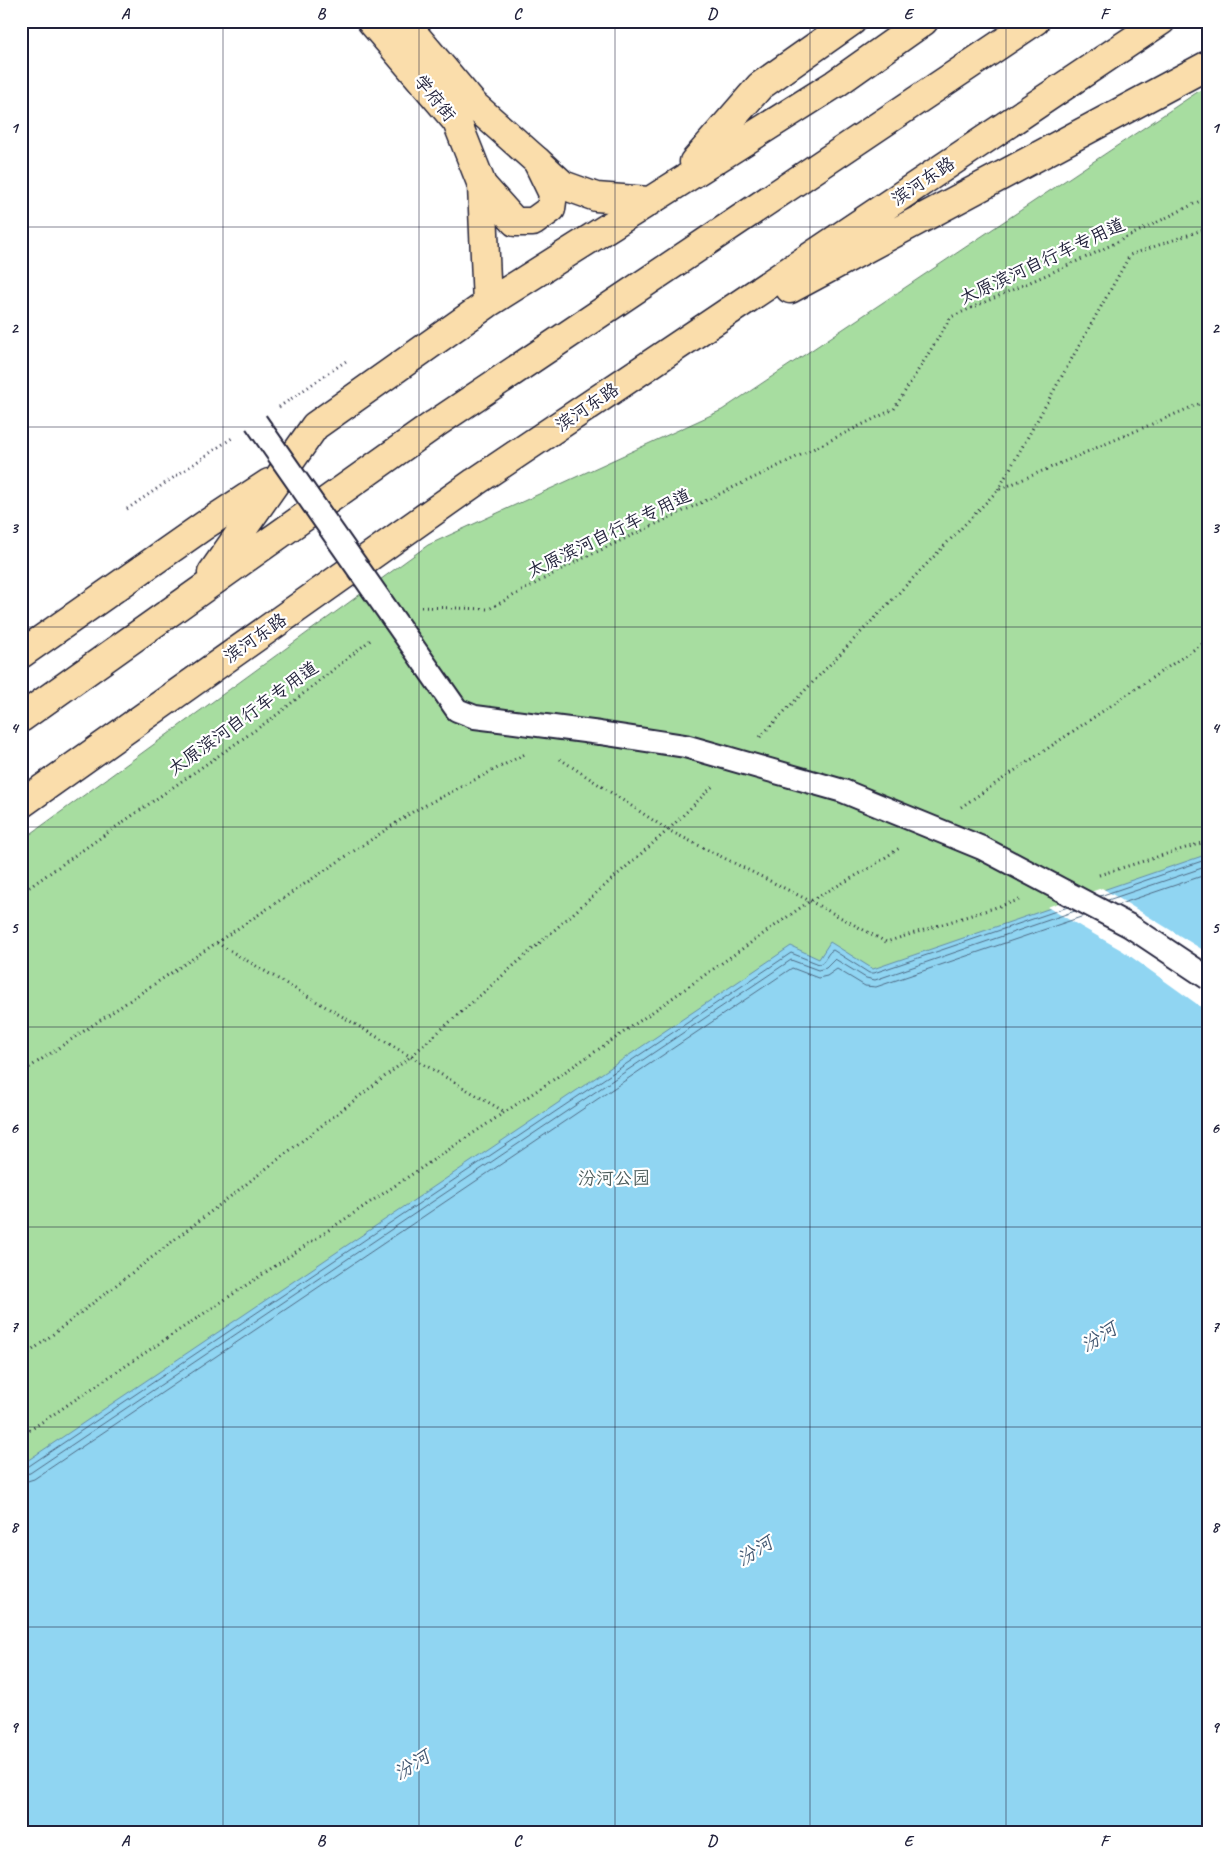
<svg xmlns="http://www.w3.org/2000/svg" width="1229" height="1854" font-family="Caveat,'LXGW WenKai TC',sans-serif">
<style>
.green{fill:#a7dda0;stroke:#64806e}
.water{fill:#90d5f2;stroke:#648da9}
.pier{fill:#fff}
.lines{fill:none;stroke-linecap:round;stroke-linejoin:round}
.shore{stroke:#4e6a84;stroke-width:1}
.primary-casing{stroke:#22223b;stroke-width:31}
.trunk-casing{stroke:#22223b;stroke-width:31}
.path{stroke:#22223b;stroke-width:3;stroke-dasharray:1 4;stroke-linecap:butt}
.primary{stroke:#faddab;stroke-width:28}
.trunk{stroke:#faddab;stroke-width:28}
.pedestrian-bridge-casing{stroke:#22223b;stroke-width:26;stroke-linecap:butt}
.pedestrian-bridge{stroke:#fff;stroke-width:22}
.grid{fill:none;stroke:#22223b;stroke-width:1;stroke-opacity:0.55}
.labels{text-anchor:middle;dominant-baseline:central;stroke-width:4.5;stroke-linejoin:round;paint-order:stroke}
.street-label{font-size:18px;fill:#22223b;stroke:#fff}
.park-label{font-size:18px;fill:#4a5a59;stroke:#fff}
.water-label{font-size:19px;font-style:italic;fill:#435872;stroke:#fff}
.neatline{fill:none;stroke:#22223b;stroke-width:2}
.grid-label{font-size:16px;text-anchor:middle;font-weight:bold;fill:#22223b}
</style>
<rect width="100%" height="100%" fill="#fff"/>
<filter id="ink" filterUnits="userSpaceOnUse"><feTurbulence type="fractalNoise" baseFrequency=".02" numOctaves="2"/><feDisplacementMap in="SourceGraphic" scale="10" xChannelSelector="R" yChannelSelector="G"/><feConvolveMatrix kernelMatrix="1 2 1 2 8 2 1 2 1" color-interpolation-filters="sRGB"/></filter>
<g filter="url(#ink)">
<path class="green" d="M 1208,85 L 1208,1833 L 21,1833 L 21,841 L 428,545 L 722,410 Z"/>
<path class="water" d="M 1208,854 L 1208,1833 L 21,1833 L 21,1465 L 791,946 L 819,959 L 830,942 L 873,969 Z"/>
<path class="pier" d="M 1102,888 L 1208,953 L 1208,1012 L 1123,951 L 1047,907 Z"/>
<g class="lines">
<path class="shore" d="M 1100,896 L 1208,859
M 1108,900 L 1208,866
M 1117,905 L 1208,874
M 21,1469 L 26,1468 L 791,953 L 819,964 C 826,962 827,952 833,950 L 869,973 L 874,973 L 1068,907
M 21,1475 L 30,1473 L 791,960 L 818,970 L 826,968 L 835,959 L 866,978 L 875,980 L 1075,911
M 21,1483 L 34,1479 L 792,968 L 818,978 L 827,976 L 837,969 L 865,986 L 876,987 L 1084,916"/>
<defs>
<path id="primary" d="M 371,21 L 457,122 L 482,185 L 515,222 L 533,222 L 551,209 L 553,194 L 537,161 L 474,105 L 403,21"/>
<path id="trunk" d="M 537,161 L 563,185 L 596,197 L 649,201
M 694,162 L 760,86 L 852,21
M 790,289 L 1208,65
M 487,304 L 835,84 L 924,21
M 212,573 L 315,426 L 487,304 L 482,185
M 21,654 L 205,525 L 269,483
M 21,718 L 435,424 L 1035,21
M 21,804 L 475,482 L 1161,21"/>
</defs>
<use href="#primary" class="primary-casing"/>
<use href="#trunk" class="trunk-casing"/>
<path class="path" d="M 279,407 L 349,359
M 998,490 L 1130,255 L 1208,228
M 127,509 L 232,438
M 421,607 L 489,609 L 569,565 L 766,472 L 894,409 L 951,317 L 1089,256 L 1208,197
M 760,737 L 998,490 L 1208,400
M 560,759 L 668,830 L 714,785
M 961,807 L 1208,640
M 1099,875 L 1208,841
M 21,893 L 274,717 L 373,638
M 217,943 L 505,1112
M 21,1073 L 414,811 L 525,754
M 21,1328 L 27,1355
M 21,1359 L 410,1057 L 668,830 L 810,901 L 886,942 L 1019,900
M 21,1436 L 614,1039 L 810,901 L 868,869 L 901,847"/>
<use href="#primary" class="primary"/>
<use href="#trunk" class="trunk"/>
<defs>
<path id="pedestrian-bridge" d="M 256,422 L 457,710 L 475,717 L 600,733 L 685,746 L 843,791 L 982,848 L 1130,926 L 1208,978"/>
</defs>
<use href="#pedestrian-bridge" class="pedestrian-bridge-casing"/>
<use href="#pedestrian-bridge" class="pedestrian-bridge"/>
</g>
</g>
<path class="grid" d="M 223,21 L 223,1833M 419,21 L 419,1833M 615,21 L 615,1833M 810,21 L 810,1833M 1006,21 L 1006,1833M 21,227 L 1208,227M 21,427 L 1208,427M 21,627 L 1208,627M 21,827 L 1208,827M 21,1027 L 1208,1027M 21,1227 L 1208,1227M 21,1427 L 1208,1427M 21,1627 L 1208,1627"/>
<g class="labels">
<g class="street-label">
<text transform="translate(435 98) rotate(51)">学府街</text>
<text transform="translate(923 181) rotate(-34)">滨河东路</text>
<text transform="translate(1042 261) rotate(-25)">太原滨河自行车专用道</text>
<text transform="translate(587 407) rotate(-34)">滨河东路</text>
<text transform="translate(609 533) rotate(-26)">太原滨河自行车专用道</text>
<text transform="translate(255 638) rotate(-35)">滨河东路</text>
<text transform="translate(243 718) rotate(-36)">太原滨河自行车专用道</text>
</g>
<g class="park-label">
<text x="614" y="1178">汾河公园</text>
</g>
<g class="water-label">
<text transform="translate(1099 1337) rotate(-32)">汾河</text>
<text transform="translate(755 1551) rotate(-32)">汾河</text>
<text transform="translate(412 1765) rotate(-32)">汾河</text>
</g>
</g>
<rect width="1229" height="1854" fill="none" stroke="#fff" stroke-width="55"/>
<rect x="28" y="28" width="1174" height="1798" class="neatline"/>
<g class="grid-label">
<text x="125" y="19">A</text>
<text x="321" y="19">B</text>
<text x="517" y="19">C</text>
<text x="712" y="19">D</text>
<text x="908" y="19">E</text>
<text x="1104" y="19">F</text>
<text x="14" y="133">1</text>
<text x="1215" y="133">1</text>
<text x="14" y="333">2</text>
<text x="1215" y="333">2</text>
<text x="14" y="533">3</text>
<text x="1215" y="533">3</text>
<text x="14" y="733">4</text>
<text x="1215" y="733">4</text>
<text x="14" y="933">5</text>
<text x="1215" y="933">5</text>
<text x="14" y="1133">6</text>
<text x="1215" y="1133">6</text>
<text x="14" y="1332">7</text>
<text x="1215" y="1332">7</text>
<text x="14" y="1532">8</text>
<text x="1215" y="1532">8</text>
<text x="14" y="1732">9</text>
<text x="1215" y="1732">9</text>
<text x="125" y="1846">A</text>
<text x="321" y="1846">B</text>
<text x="517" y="1846">C</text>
<text x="712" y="1846">D</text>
<text x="908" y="1846">E</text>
<text x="1104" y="1846">F</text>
</g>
</svg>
